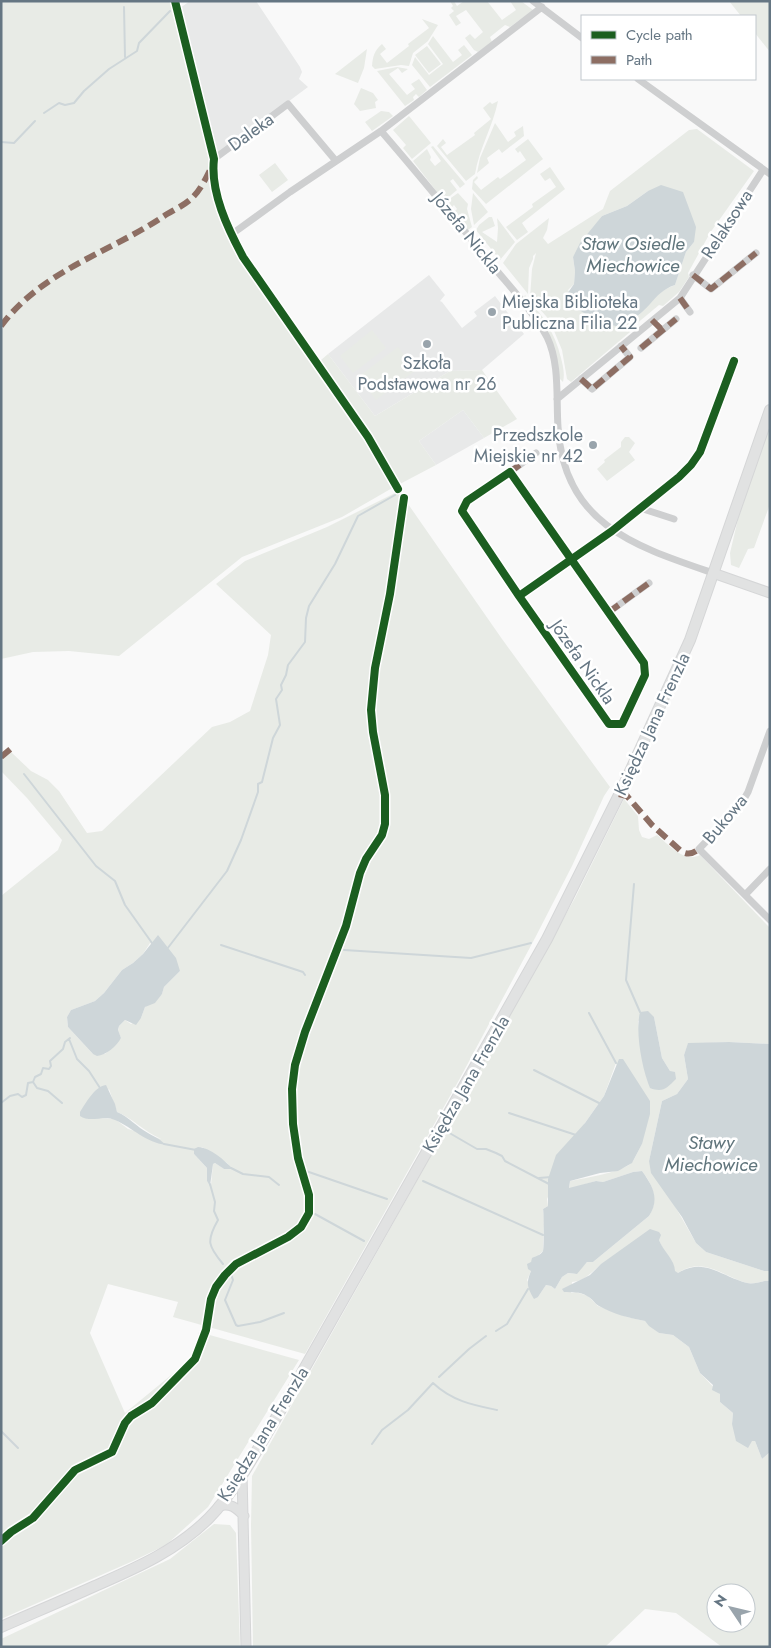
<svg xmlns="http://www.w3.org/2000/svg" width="771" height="1648" font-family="Jost,sans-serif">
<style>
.built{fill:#e8e9e9}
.green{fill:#e8ebe6;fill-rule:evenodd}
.water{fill:#ced6d9}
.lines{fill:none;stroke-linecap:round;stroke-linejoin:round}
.stream{stroke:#ced6d9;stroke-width:2}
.secondary-casing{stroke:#d5d6d7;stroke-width:11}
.primary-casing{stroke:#d5d6d7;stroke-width:12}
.street{stroke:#cecfd0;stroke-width:7}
.secondary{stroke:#e1e2e2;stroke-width:9}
.primary{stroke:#e1e2e2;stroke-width:10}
.quiet{stroke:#8d6e63;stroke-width:6;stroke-dasharray:12 6;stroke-linecap:butt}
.cycleway-casing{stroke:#fff;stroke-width:11}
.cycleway{stroke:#1b5e20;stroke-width:8}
.poi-dot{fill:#99a4ac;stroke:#fff;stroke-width:2}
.labels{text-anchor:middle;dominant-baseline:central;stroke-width:5;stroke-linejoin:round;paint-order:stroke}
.street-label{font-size:18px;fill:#657683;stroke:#fff}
.poi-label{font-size:18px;fill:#657683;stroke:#fff;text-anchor:start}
.water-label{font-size:19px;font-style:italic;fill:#60757c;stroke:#fff}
</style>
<rect width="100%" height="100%" fill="#f9f9f9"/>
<path class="built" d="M 190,1 L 256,1 L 300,67 L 302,72 L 299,79 L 308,87 L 218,154 L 213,152 L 180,8 Z
M 429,275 L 445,295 L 440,301 L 442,302 L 462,328 L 477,316 L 474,312 L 495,296 L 524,334 L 482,370 L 450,371 L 375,416 L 328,354 Z
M 463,410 L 484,438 L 436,465 L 419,441 Z"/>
<path class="green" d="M 1,1 L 174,1 L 221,212 C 239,256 269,293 296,331 C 309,349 319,368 331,386 C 353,419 376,452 394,487 L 342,517 L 242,557 L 119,656 L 69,651 L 33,652 L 1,659 Z
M 450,1 L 454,1 L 457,6 L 464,1 L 487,1 L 502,20 L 516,10 L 510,1 L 521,1 L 533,10 L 510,27 L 505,25 L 490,37 L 492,42 L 478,52 L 474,50 L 465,38 L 470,34 L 475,39 L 483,32 L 466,10 L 456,16 L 461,23 L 456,26 L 449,15 L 454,11 L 451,8 L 453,6 Z
M 729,1 L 770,1 L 770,52 L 755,33 L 755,16 L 741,16 Z
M 422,19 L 438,25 L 428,41 L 413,53 L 409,66 L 401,65 L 375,69 L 372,66 C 373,56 374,51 382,44 L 386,49 L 380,54 L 387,63 L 409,46 L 408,44 L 429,28 Z
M 433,36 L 453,62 L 462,55 L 458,50 L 464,45 L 472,55 L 430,87 L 412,65 L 415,57 L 429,75 L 443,64 L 428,44 Z
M 427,46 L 441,64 L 429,73 L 415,55 Z
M 367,49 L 364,68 L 358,83 L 335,74 Z
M 397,67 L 408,69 L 402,73 L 398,68 L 389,74 L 407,95 L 415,89 L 411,84 L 419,79 L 427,90 L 419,97 L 416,94 L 413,97 L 414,100 L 405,106 L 377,71 Z
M 361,88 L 373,93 L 378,100 L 375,102 L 376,108 L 360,111 L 354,104 Z
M 498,101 C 493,126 479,149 475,174 L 466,181 L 437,146 L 443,139 L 446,143 L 441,147 L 447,155 L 475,135 L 474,133 L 491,119 L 483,108 L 490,102 L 492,104 Z
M 381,111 L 389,112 L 393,116 L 372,131 L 365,122 Z
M 409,116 L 431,143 L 412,159 L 403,148 L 406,145 L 393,130 Z
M 495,123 L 508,142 L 516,136 L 514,132 L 523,126 L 524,136 L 502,153 L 499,149 L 487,158 L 489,163 L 477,173 L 480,158 Z
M 697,129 L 754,171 L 710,233 L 688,273 L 689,277 L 679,292 L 663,306 L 659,305 L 629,330 L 630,332 L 571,382 L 567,379 L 562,350 L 552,326 L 575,328 L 569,325 L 553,324 L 530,298 L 532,269 L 536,253 L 533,256 L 533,259 L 529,268 L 528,294 L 503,263 L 516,244 L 549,218 L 547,230 L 543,238 L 548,244 L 603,209 L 610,191 L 689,130 ZM 648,191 L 694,242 L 686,252 L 675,285 C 671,287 667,288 664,290 C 648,300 638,324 618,327 L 579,310 L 568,290 L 574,284 L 575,271 L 573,257 L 602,216 L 627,206 Z
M 528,139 L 543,159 L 486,204 L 472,189 L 473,180 L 477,176 L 478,178 L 474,182 L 481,190 L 498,177 L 500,179 L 526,160 L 520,151 L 518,153 L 515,149 Z
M 433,146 L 465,184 L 460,188 L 453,179 L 450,181 L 457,190 L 444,201 L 413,161 L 427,149 L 431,157 L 430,160 L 435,166 L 441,161 L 431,147 Z
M 275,163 L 288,180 L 272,192 L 259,175 Z
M 550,167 L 565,189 L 522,223 L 528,232 L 517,240 L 506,227 L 533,207 L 532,204 L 556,187 L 550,178 L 545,181 L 540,174 Z
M 458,193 L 468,204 L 467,209 L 472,227 L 468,230 L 454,212 L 457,209 L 454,205 L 451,208 L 445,202 Z
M 473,193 L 488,212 L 474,225 L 471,209 Z
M 489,217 L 492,217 L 495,226 L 482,232 L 497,242 L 498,228 L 497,218 L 515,242 L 500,260 L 476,230 L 479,225 Z
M 525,295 C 542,315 555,332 561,358 C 563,366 565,374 563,382 L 559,378 L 556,359 L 523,299 Z
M 372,330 L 386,348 L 353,373 L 340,356 Z
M 398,347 L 416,370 L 376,400 L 358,377 Z
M 328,354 L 375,416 L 450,371 L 482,370 L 517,419 L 484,438 L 463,410 L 419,441 L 436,465 L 398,485 L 363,424 L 321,360 Z
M 770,424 L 770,504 L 754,548 L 748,549 L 739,568 L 731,565 L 730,553 L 738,519 Z
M 625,437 L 629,437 L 635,443 L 629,452 L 635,460 L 607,481 L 597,469 L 605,462 L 604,460 L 621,447 L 621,442 Z
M 399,491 L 502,639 L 610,787 L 604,796 L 572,866 L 535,938 L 459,1080 L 305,1354 L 173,1317 L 178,1302 L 108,1284 L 90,1333 L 125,1413 L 192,1358 L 199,1332 L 299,1360 L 208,1507 L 166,1545 L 133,1561 L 1,1619 L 1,896 L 58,850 L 62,840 L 27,798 L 1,771 L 1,759 L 11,752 L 31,771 L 48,780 L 59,791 L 87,833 L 102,831 L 212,727 L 230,722 L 250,711 L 268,655 L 271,635 L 216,584 L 245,561 L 327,527 ZM 150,943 L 180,971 L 164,987 L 162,994 L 145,1007 L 141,1018 L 131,1024 L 125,1020 L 119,1026 L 118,1031 L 121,1038 L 105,1054 L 93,1054 L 68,1027 L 67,1017 L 71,1010 L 95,1001 L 104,993 L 122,970 L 133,963 L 143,954 ZM 109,1089 L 117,1112 C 132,1118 145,1132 161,1139 L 128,1129 L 115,1119 L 99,1118 L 87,1119 ZM 202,1147 L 227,1163 L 232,1169 L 224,1169 L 215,1163 L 213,1164 L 211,1185 L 207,1181 L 207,1168 L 194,1154 Z
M 624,799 L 638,816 L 639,830 L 642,837 L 649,839 L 657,835 C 669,845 684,863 700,855 L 770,928 L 770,1044 L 729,1042 L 688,1044 L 684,1055 L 688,1079 L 677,1094 L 662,1101 L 649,1161 L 696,1243 L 706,1252 L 764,1271 L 770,1271 L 770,1281 C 762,1280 754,1285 747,1283 C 722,1276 704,1256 678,1273 L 675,1272 C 671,1260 663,1251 659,1240 C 642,1246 624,1252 608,1260 C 595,1267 587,1281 572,1282 L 571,1293 L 576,1292 L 588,1296 L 598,1306 L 627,1317 L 645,1321 L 659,1333 L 673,1335 L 689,1347 L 700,1373 L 720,1394 L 720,1402 L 733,1413 L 732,1424 L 755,1441 L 762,1459 L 770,1452 L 770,1647 L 722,1647 L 676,1613 L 645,1609 L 605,1647 L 253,1647 L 251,1525 L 252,1476 L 575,898 ZM 654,1017 L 662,1058 L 670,1071 L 648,1082 L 643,1062 L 638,1021 ZM 616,1063 L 642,1144 C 639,1149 636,1156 633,1161 C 626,1172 584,1178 570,1181 L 569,1189 L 596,1181 L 603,1182 L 633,1172 L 642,1171 C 653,1185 659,1200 649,1216 L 593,1262 L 587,1262 L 575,1274 L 568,1273 L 562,1277 L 555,1289 L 551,1286 L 546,1285 L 538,1297 L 527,1280 L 531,1271 L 531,1262 L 543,1251 C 543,1237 545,1223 543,1209 L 548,1206 L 547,1199 L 585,1123 L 604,1096 ZM 716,1593 L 746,1593 L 746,1623 L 716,1623 Z
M 214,1524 L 230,1525 L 236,1533 L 240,1647 L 1,1647 L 1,1639 L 170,1559 Z"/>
<path class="water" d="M 661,185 L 683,192 L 696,227 L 694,242 L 686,252 L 675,285 C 663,289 658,295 650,304 C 646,309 629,324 623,326 C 612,329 582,312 572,306 L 567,294 L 574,284 L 575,271 L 573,257 L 580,243 L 602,216 L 627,206 L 648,191 Z
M 158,935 L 176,958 L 180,971 L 164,987 L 162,994 L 155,1003 L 145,1007 L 141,1018 L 136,1025 L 125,1020 L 119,1026 L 118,1030 L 121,1038 C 117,1046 106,1055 97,1056 L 93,1054 L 68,1027 L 67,1017 L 71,1010 L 95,1001 L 104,993 L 122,970 L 133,963 L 143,954 Z
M 648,1011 L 654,1017 L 662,1058 L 670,1071 L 675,1072 L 676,1079 C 667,1088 663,1093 650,1088 C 642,1069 635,1032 640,1012 Z
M 729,1042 L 770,1044 L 770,1271 L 764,1271 L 706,1252 L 696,1243 L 682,1217 L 651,1173 L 649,1161 L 662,1101 L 677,1094 L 688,1079 L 684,1055 L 688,1043 Z
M 619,1059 L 623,1059 L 650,1101 L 650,1114 L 642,1144 L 632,1163 L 618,1171 L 600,1173 L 570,1181 L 569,1188 L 596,1181 L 603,1182 L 633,1172 L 642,1171 C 653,1186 660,1199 649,1216 L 593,1262 L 587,1262 L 577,1274 L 568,1273 L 562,1277 L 555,1289 L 551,1286 L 546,1285 L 538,1297 L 534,1299 C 527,1287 526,1283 531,1271 L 528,1269 L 527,1264 L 531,1262 L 532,1258 C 536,1256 541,1255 543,1251 C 544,1248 544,1213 543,1209 L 548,1206 L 548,1179 L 556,1155 L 585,1123 L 604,1096 Z
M 106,1085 L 115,1104 L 117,1112 C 129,1117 137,1127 148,1133 C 155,1137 160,1139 166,1145 C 145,1142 133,1128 115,1120 C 104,1115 90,1123 80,1116 L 80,1112 C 86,1103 94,1087 106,1085 Z
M 198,1147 C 211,1148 224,1160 233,1169 L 224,1169 L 215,1163 L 213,1164 L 210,1186 L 207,1181 L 207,1168 L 194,1154 L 194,1149 Z
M 650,1229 L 659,1232 L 661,1235 L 659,1240 C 663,1251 675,1260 675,1271 L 678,1273 C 705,1257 720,1276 747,1283 C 754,1285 762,1280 770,1281 L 770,1452 L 762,1459 L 755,1441 L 752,1441 L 748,1448 L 736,1441 L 732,1424 L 733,1413 L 720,1402 L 720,1394 L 712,1390 L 713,1385 L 700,1373 L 689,1347 L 673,1335 L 659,1333 L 649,1326 L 645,1321 C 629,1318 613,1314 599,1306 C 595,1304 592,1298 587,1296 C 580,1291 572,1293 564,1292 L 562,1289 L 590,1275 L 601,1264 Z"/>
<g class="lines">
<path class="stream" d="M 124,7 L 125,57
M 44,113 L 59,103 L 65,105 L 74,103 L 84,91 L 109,69 L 137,51 L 139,43 L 170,11
M 1,142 L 14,143 L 35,121
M 24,774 L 96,866 L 115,881 L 125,905 L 152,943
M 634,884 L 626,980 L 640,1012
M 221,945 L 303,972 L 305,975
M 167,949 L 227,871 L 241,840 L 258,792 L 258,784 L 262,782 L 273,738 L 280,725 L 276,699 L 282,690 L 281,685 L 286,675 L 288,665 L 305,642 L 306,618 L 309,606 L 335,564 L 358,516 L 395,495
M 344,950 L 471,958 L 531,943
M 589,1013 L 616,1063
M 69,1039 L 77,1059 L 89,1071 L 100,1088
M 534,1070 L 599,1103
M 33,1082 L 37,1088 L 48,1091 L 62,1103
M 1,1103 L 10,1096 L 18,1094 L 22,1097 L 26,1095 L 28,1083 L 33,1082 L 35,1077 L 41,1074 L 43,1068 L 49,1069 L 51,1066 L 50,1061 L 63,1049 L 65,1042 L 70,1038
M 509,1113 L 576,1135
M 446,1131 L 477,1149 L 486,1149 L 496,1153 L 502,1156 L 505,1161 L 549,1184
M 164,1144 L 196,1150
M 231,1168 L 243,1174 L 269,1177 L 279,1185
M 306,1171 L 387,1199
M 539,1178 L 551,1177
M 423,1181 L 543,1235
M 210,1184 L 215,1202 L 214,1211 L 218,1220 C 206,1241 208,1246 223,1264
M 315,1214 L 364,1241
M 231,1274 L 233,1280 L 225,1300 L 236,1325 L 238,1326 L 260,1322 L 284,1313
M 496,1331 L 507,1324 L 528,1289
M 439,1377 L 469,1349 L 486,1336
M 1,1431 L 18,1448
M 372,1444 L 382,1430 L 408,1410 L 433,1383 C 452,1401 473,1405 497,1410"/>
<defs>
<path id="secondary" d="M 713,573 L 770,593
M 242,1473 L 246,1647
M 219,1506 C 230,1503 236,1507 244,1516"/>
<path id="primary" d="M 1,1627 C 33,1613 64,1600 95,1586 C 136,1568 176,1551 209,1518 C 238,1489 264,1437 286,1401 L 547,939 L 622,789 L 690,640 L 770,410"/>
</defs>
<use href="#secondary" class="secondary-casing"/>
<use href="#primary" class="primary-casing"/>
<path class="street" d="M 533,1 L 582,38
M 638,79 L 770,174
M 381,131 C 419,175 456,220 492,265 C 511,288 533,311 547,337 C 560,364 556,398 558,427 C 564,524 634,546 713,573
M 214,159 L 288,104 L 336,161
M 232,234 L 290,192 L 381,131 L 542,7
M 693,275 L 711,289 L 756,253
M 680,298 L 690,312
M 641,348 L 676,319
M 581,379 L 592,389 L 630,357 L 621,346
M 557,399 L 680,298 L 763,170
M 510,472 L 536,453
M 640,508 L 674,519
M 519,596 L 462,511 L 467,501 L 510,472 L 644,663 L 645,675 L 622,724 L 609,724 L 519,596 L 612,531 L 679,477 L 691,465 L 700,452 L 734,361
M 609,612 L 649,583
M 770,731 L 748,792 L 740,806 L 699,849 L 770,920
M 745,895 L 770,869"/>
<use href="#secondary" class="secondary"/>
<use href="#primary" class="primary"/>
<path class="quiet" d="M 693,275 L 711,289 L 756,253
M 680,298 L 690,312
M 652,320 L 662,330
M 1,326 C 42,271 106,254 161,218 C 171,211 184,206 193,197 C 201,189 206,178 211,168
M 641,348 L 676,319
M 581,379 L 592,389 L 630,357 L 621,346
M 510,472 L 536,453
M 609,612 L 649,583
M 1,757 L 13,747
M 619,794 L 627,796 L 652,825 L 682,852 C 690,855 692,854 699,849"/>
<defs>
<path id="cycleway" d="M 175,1 L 214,159 C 210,192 228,229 243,257 L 368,437 L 398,489
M 519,596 L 462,511 L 467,501 L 510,472 L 644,663 L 645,675 L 622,724 L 609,724 L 519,596 L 612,531 L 679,477 L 691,465 L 700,452 L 734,361
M 1,1541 L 11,1532 L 33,1518 L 75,1470 L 112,1452 L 125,1423 L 131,1416 L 152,1403 L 195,1359 L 206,1330 L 211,1299 L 216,1287 L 225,1275 L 236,1264 L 288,1237 L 301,1227 L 309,1213 L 309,1195 L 298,1158 L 293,1124 L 292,1089 L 295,1065 L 305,1032 L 346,926 L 360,873 L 366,859 L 382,835 L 385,824 L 385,795 L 373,732 L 371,710 L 375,668 L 390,594 L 404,498"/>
</defs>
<use href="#cycleway" class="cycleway-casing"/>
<use href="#cycleway" class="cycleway"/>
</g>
<g class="poi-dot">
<circle cx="492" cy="312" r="5"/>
<circle cx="427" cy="344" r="5"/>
<circle cx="593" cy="445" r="5"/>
</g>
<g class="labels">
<g class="street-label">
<text transform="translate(251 132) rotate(-36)">Daleka</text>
<text transform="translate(727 224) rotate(-57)">Relaksowa</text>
<text transform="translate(467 233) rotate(51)">Józefa Nickla</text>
<text transform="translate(583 662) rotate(55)">Józefa Nickla</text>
<text transform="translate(652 724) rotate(-65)">Księdza Jana Frenzla</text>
<text transform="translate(725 819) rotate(-50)">Bukowa</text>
<text transform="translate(466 1084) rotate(-60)">Księdza Jana Frenzla</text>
<text transform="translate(263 1434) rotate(-58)">Księdza Jana Frenzla</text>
</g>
<g class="poi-label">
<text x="502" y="302">Miejska Biblioteka<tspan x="502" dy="21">Publiczna Filia 22</tspan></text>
<text x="427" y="363" text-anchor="middle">Szkoła<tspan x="427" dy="21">Podstawowa nr 26</tspan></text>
<text x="583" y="435" text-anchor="end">Przedszkole<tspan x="583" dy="21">Miejskie nr 42</tspan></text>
</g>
<g class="water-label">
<text x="633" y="243">Staw Osiedle<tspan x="633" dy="22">Miechowice</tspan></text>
<text x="711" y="1142">Stawy<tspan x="711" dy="22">Miechowice</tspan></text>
</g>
</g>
<rect width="771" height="1648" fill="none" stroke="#657683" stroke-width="5"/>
<rect x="581" y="15" width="175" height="65" fill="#ffffff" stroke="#c1c8cd"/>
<rect x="591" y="31" width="25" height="8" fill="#1b5e20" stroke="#c1c8cd"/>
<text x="626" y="40" font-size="15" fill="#657683">Cycle path</text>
<rect x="591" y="56" width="25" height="8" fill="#8d6e63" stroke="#c1c8cd"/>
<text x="626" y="65" font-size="15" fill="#657683">Path</text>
<g transform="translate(731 1608) rotate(305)"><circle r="24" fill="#ffffff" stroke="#c1c8cd"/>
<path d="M0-4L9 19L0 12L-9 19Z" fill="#99a4ac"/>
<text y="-8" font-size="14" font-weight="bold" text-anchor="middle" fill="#657683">N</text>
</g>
</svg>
